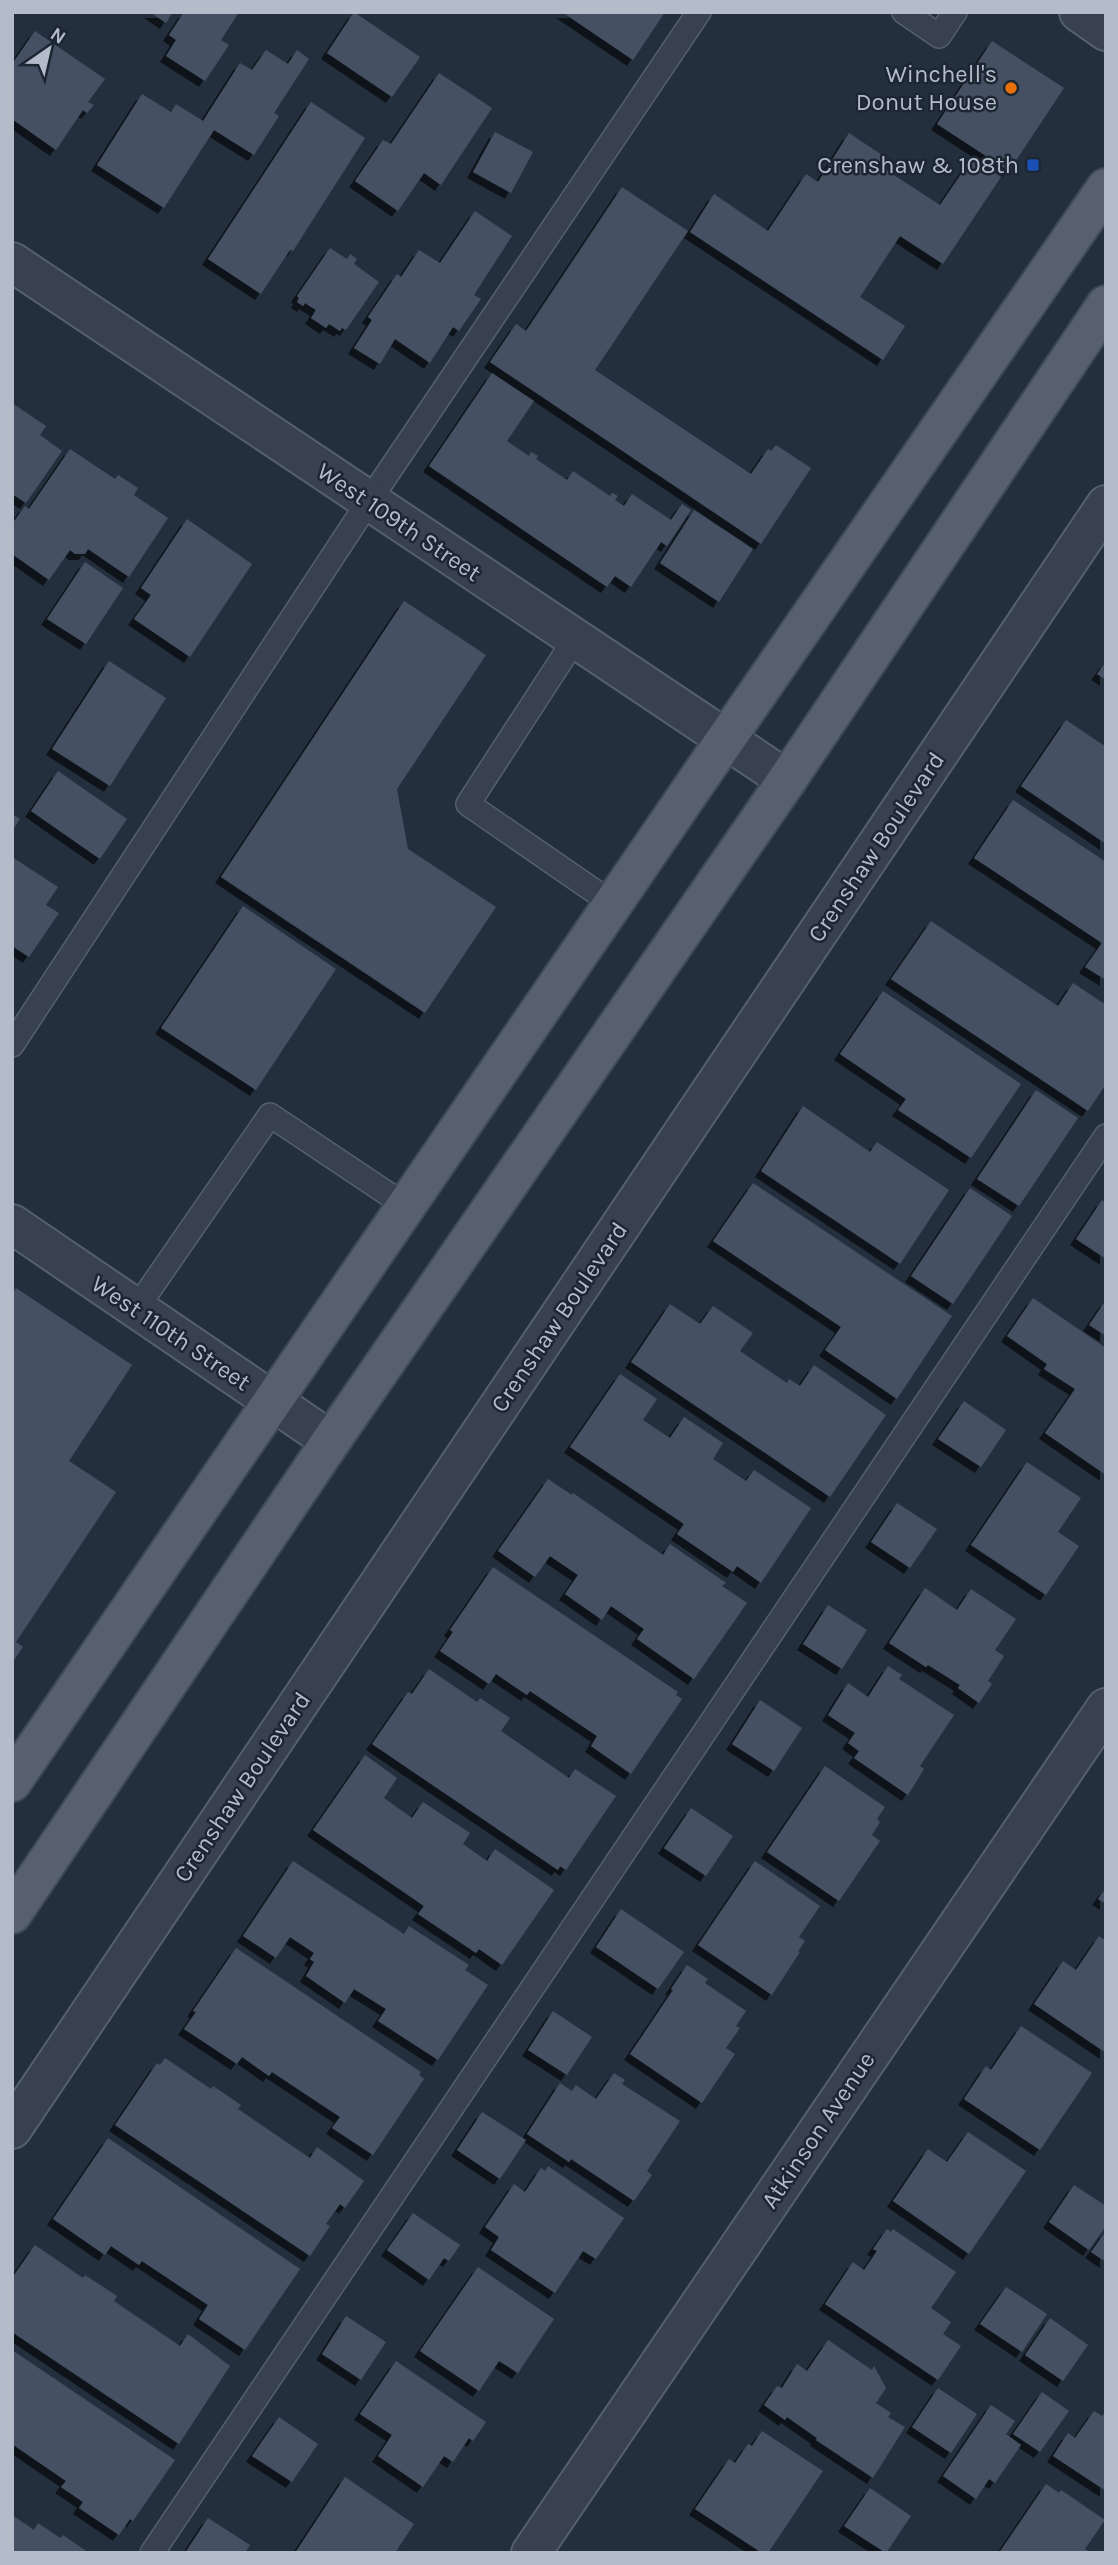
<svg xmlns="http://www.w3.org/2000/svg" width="1118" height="2565" font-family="Karla,sans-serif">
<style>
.building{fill:#455162;filter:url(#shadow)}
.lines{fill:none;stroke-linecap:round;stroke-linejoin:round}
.lane-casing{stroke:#565f6c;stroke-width:26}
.street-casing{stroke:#565f6c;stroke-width:42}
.primary-casing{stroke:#414a57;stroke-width:42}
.lane{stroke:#38414e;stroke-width:23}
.street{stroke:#38414e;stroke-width:38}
.primary{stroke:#56606e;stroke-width:38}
.food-dot{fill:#e8710a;stroke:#1d2633;stroke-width:2.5}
.transit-dot{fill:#1a4fb4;stroke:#1d2633;stroke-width:2.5}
.labels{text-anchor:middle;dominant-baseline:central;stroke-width:5;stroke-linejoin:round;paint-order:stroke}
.poi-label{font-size:24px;fill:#b4bcc9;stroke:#1d2633;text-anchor:end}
.street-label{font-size:24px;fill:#b4bcc9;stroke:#1d2633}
</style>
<defs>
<filter id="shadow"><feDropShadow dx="-6" dy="6" stdDeviation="0" flood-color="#0009"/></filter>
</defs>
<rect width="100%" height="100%" fill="#242f3e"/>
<path class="building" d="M 150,12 L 173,12 L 166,23 Z
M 184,12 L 239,12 L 221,40 L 229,45 L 205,81 L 166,56 L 176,40 L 169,35 Z
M 354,12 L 420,57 L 392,97 L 327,53 Z
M 562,12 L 665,12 L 633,60 Z
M 35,31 L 105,79 L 88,102 L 94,105 L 87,113 L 83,110 L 56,150 L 12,119 L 12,64 Z
M 992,41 L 1064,88 L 1009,171 L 937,124 Z
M 266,50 L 288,64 L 297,50 L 309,59 L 274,113 L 279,116 L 254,155 L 214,130 L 164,208 L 97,165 L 142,94 L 171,112 L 176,104 L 203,121 L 240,63 L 252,70 Z
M 439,73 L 492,108 L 441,185 L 424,173 L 398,211 L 355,181 L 383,140 L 391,144 Z
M 311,102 L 365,138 L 293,251 L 290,250 L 261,294 L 208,259 Z
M 495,132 L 533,152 L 511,193 L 473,172 Z
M 849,133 L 888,159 L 883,168 L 940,205 L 972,158 L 1001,177 L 943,264 L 900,236 L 860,297 L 905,326 L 883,360 L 690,232 L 714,194 L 768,231 L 806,174 L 818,182 Z
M 622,187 L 688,231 L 595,370 L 751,474 L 768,449 L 771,451 L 776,445 L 811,468 L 761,544 L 490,362 L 516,324 L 526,331 Z
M 475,211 L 512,236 L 474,295 L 481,299 L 459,331 L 453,327 L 430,363 L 395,339 L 380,364 L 354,348 L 372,320 L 368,317 L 397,274 L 401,277 L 419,250 L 440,263 Z
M 330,248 L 347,259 L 350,254 L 357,259 L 354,264 L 379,282 L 346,330 L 342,328 L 340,331 L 329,324 L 326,328 L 311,318 L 316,310 L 305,303 L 303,306 L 297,302 L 299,298 L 297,296 Z
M 492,373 L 534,401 L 507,441 L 529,456 L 531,452 L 538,456 L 536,459 L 567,480 L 573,471 L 610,496 L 612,493 L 618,496 L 615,500 L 624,506 L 632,494 L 671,520 L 682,504 L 691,510 L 667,546 L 661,542 L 631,587 L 615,576 L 607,587 L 429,466 Z
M 12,403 L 46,426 L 40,435 L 62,451 L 26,503 L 12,494 Z
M 70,449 L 115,479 L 118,475 L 138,488 L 134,495 L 168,518 L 129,577 L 88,549 L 85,554 L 75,554 L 70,550 L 49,580 L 12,554 L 12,524 L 25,506 L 29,509 Z
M 694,510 L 753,549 L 719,602 L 660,563 Z
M 187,519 L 252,564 L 190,657 L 134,619 L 151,595 L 141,588 Z
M 85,562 L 123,588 L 86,644 L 47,619 Z
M 404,601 L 486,655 L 397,789 L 408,849 L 496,907 L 425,1013 L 221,877 Z
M 109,661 L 166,698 L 110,786 L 52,749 Z
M 1106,662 L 1106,680 L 1097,674 Z
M 1066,720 L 1106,747 L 1106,844 L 1021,786 Z
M 58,771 L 127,819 L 100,859 L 31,811 Z
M 1013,800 L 1106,862 L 1106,980 L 1085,967 L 1102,943 L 974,858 Z
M 12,814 L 20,819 L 12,831 Z
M 12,857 L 58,887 L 46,905 L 59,913 L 29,957 L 12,946 Z
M 243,906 L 336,969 L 256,1090 L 161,1028 Z
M 931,921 L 1058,1006 L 1073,983 L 1106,1005 L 1106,1084 L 1088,1111 L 891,979 Z
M 883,991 L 1021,1084 L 971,1158 L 898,1110 L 906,1099 L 840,1054 Z
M 1036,1090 L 1078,1118 L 1019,1206 L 977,1179 Z
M 803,1106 L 870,1152 L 877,1142 L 949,1190 L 900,1264 L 761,1171 Z
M 753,1183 L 952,1316 L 897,1399 L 825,1350 L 841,1327 L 713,1241 Z
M 970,1188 L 1012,1216 L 953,1304 L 911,1276 Z
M 1102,1200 L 1106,1203 L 1106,1259 L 1076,1239 Z
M 16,1288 L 132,1365 L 69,1461 L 116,1492 L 16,1642 L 23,1647 L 12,1663 L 12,1294 Z
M 1033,1298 L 1106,1348 L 1106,1475 L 1045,1433 L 1075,1389 L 1044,1369 L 1047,1364 L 1007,1336 Z
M 1106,1300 L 1106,1336 L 1089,1325 Z
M 670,1304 L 700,1324 L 713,1306 L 753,1333 L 740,1351 L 787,1383 L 789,1379 L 800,1386 L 814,1365 L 886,1415 L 830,1497 L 631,1362 Z
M 620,1374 L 657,1399 L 643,1420 L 670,1438 L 684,1417 L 723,1443 L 713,1459 L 746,1481 L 754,1470 L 811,1508 L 761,1583 L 737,1566 L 733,1572 L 677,1534 L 684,1524 L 570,1447 Z
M 964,1401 L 1006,1430 L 981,1467 L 938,1439 Z
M 1027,1462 L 1081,1498 L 1058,1532 L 1079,1546 L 1046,1595 L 971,1545 Z
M 548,1479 L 572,1495 L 573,1493 L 663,1555 L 670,1544 L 726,1583 L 722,1586 L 747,1603 L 694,1679 L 637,1639 L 644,1629 L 611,1606 L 602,1620 L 565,1594 L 578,1575 L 550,1556 L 535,1577 L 498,1551 Z
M 897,1503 L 937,1529 L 910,1568 L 871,1542 Z
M 493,1567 L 678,1692 L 676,1695 L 682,1699 L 631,1774 L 591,1746 L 597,1736 L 530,1691 L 527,1695 L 496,1674 L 489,1684 L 440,1651 L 453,1632 L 450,1630 Z
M 925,1588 L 957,1610 L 971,1589 L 1016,1619 L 995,1650 L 1004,1656 L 988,1681 L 992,1684 L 979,1703 L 958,1688 L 960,1685 L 928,1665 L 926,1667 L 889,1643 Z
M 828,1605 L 867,1630 L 842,1669 L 803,1644 Z
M 888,1666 L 902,1675 L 899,1679 L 954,1715 L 920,1766 L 924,1769 L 908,1795 L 854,1758 L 859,1751 L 848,1743 L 855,1733 L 828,1715 L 848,1683 L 868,1697 Z
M 429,1669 L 477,1702 L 480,1698 L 510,1718 L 501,1731 L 569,1778 L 575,1769 L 616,1796 L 566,1870 L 560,1866 L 558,1870 L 372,1744 L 408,1692 L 412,1694 Z
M 760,1700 L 802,1728 L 774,1771 L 732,1744 Z
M 365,1755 L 397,1778 L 384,1798 L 412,1818 L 423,1802 L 470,1833 L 463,1844 L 487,1861 L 495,1849 L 554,1890 L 502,1965 L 479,1949 L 476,1953 L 418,1914 L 424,1906 L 313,1830 Z
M 825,1766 L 885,1807 L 877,1819 L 880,1822 L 872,1835 L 880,1841 L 839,1901 L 767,1852 Z
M 691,1808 L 733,1836 L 706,1876 L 664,1848 Z
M 293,1861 L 404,1934 L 409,1926 L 469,1965 L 465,1970 L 488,1985 L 438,2060 L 378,2021 L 386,2009 L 354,1989 L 345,2003 L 306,1976 L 314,1962 L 310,1959 L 314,1953 L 290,1937 L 276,1958 L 243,1936 Z
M 755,1861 L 820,1906 L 799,1937 L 805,1941 L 798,1951 L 800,1952 L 772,1995 L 698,1945 Z
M 1106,1888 L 1106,1904 L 1098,1899 Z
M 621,1909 L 684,1952 L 658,1989 L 596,1947 Z
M 1099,1936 L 1106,1941 L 1106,2053 L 1034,2004 L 1063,1961 L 1076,1970 Z
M 236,1948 L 421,2072 L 419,2075 L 424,2079 L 373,2155 L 332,2128 L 340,2117 L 272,2072 L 269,2076 L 242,2057 L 237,2064 L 184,2029 L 196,2012 L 193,2011 Z
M 687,1965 L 708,1979 L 705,1983 L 746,2011 L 736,2026 L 740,2028 L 726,2048 L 735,2054 L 702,2103 L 630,2054 L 673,1990 L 671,1989 Z
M 553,2011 L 592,2037 L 567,2075 L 528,2050 Z
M 1021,2026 L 1092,2073 L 1040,2150 L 964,2099 L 986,2066 L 991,2070 Z
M 165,2058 L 211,2089 L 213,2086 L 241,2105 L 238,2109 L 310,2158 L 317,2147 L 364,2181 L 345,2208 L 340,2204 L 326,2224 L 330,2226 L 310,2256 L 115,2125 L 157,2063 L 160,2065 Z
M 614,2073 L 625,2080 L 622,2084 L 680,2121 L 647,2171 L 652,2175 L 634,2201 L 571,2159 L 569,2162 L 527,2134 L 560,2083 L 572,2091 L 576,2085 L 596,2099 Z
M 482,2112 L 526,2140 L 500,2179 L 457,2150 Z
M 968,2132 L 1026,2171 L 969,2254 L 893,2201 L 928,2149 L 947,2162 Z
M 108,2138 L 300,2269 L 245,2350 L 199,2319 L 208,2305 L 142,2261 L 139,2265 L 111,2246 L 105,2255 L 53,2219 Z
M 548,2166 L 624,2218 L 596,2259 L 583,2251 L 555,2293 L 491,2250 L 499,2237 L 485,2227 L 514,2184 L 525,2192 L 541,2168 L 545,2171 Z
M 1074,2185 L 1106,2206 L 1106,2226 L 1089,2250 L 1049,2222 Z
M 413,2213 L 460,2245 L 449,2261 L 444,2258 L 429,2280 L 387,2250 Z
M 887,2229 L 891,2232 L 893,2229 L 956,2272 L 931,2308 L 951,2322 L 943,2334 L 961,2346 L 938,2380 L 825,2304 L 853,2262 L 864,2270 L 877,2251 L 873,2249 Z
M 1106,2231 L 1106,2262 L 1091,2252 Z
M 35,2245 L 83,2278 L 85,2275 L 117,2296 L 114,2301 L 180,2346 L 188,2334 L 230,2366 L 179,2444 L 12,2332 L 12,2278 Z
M 478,2267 L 554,2319 L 518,2373 L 499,2361 L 479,2391 L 420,2351 Z
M 1006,2287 L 1047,2314 L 1022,2352 L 980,2324 Z
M 346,2316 L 386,2342 L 361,2380 L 322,2354 Z
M 1050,2318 L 1088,2345 L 1063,2381 L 1025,2355 Z
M 828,2340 L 872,2370 L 874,2366 L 886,2388 L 876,2403 L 891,2413 L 888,2417 L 905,2427 L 873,2478 L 816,2440 L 817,2438 L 787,2417 L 785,2420 L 764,2405 L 777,2386 L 782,2388 L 797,2364 L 807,2371 Z
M 12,2350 L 175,2460 L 133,2521 L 130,2519 L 119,2535 L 79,2508 L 83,2502 L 61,2487 L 66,2481 L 12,2444 Z
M 396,2361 L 486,2422 L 473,2441 L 469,2438 L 453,2462 L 444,2456 L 423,2487 L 378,2456 L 392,2435 L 360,2414 Z
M 938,2388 L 977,2414 L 951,2453 L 912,2427 Z
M 1042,2392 L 1069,2411 L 1040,2452 L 1013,2434 Z
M 991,2405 L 1015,2421 L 1006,2434 L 1021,2445 L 995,2483 L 989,2479 L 976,2499 L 943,2476 Z
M 1094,2411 L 1102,2416 L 1106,2411 L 1106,2491 L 1053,2456 L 1068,2433 L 1075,2438 Z
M 279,2417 L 318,2444 L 292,2482 L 252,2456 Z
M 762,2431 L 823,2471 L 768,2553 L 762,2553 L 695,2509 L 729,2459 L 735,2463 L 748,2444 L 752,2446 Z
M 345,2477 L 414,2524 L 395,2553 L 295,2553 Z
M 1046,2484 L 1059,2493 L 1061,2490 L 1105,2520 L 1085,2549 L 1091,2553 L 999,2553 Z
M 870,2488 L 911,2516 L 886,2553 L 844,2526 Z
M 12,2515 L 34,2530 L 38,2523 L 60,2538 L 63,2535 L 89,2553 L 12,2553 Z
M 208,2518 L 250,2545 L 245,2553 L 185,2553 Z"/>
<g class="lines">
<defs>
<path id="lane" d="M 904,12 L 939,36 L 955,12
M 575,639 L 468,804 L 613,904
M 12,1045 L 369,501 L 699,12
M 136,1309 L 270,1115 L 406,1206
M 152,2553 L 1106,1136"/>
<path id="street" d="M 1079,12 L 1106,31
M 12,262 L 787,780
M 12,1224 L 331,1441
M 12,2129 L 1106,505
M 531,2553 L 1106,1708"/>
<path id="primary" d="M 12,1782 L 699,778 L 1106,188
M 12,1914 L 331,1441 L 787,780 L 1106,305"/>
</defs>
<use href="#lane" class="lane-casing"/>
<use href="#street" class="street-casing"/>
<use href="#primary" class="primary-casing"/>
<use href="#lane" class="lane"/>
<use href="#street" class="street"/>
<use href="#primary" class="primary"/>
</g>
<circle class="food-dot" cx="1011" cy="88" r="7"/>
<rect class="transit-dot" x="1026" y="158" width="14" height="14" rx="3.5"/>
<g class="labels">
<g class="poi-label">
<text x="997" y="74">Winchell's<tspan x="997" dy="28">Donut House</tspan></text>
<text x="1019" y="165">Crenshaw &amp; 108th</text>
</g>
<g class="street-label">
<text transform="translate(399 522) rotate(34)">West 109th Street</text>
<text transform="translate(876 847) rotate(-56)">Crenshaw Boulevard</text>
<text transform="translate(559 1317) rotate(-56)">Crenshaw Boulevard</text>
<text transform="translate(171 1333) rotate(34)">West 110th Street</text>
<text transform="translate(242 1787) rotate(-56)">Crenshaw Boulevard</text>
<text transform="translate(818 2130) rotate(-56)">Atkinson Avenue</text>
</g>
</g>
<rect width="1118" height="2565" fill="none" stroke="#b4bcc9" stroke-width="28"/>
<g transform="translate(49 49) rotate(34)" stroke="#1d2633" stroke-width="5" paint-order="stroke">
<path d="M0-5L12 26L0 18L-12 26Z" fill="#b4bcc9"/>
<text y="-10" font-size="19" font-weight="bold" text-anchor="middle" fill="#b4bcc9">N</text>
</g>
</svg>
